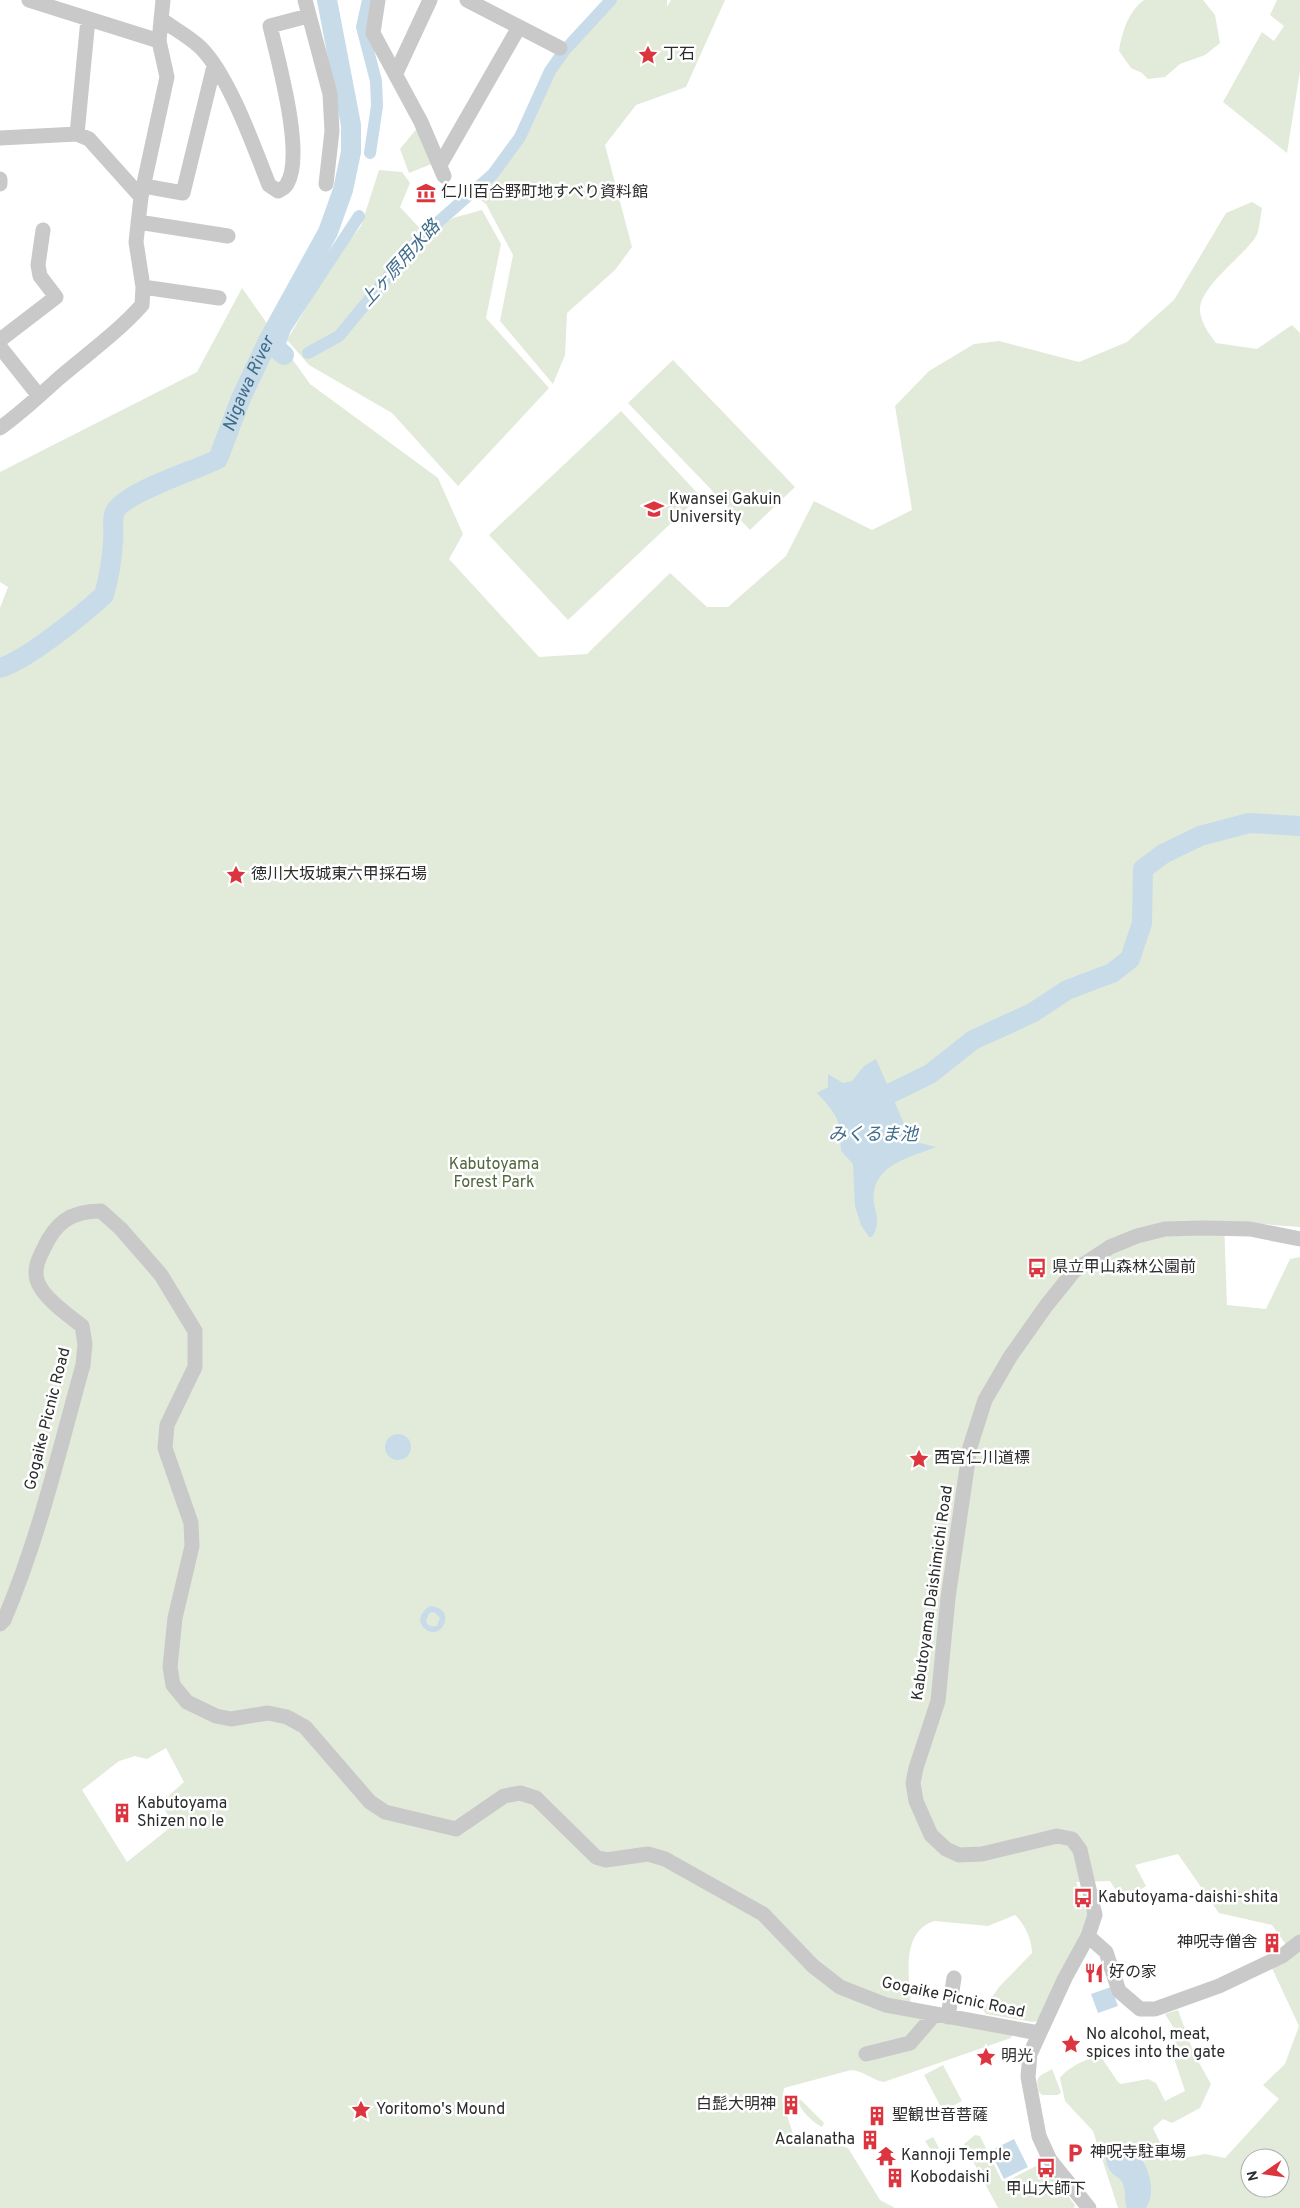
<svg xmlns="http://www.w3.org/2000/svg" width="1300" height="2208" font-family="Overpass,'Noto Sans JP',sans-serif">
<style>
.green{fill:#e2eada;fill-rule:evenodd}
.water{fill:#c7dbe9;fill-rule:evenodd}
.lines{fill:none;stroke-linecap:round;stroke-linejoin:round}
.canal{stroke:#c7dbe9;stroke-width:12}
.river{stroke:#c7dbe9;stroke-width:20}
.minor{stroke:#c9c9c9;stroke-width:15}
.labels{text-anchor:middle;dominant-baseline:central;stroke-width:5;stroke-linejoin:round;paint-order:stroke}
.poi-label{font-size:16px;fill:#2c2c2c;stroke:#fff;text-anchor:start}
.park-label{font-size:16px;fill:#4f653c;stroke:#fff}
.street-label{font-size:16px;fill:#2c2c2c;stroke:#fff}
.water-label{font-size:18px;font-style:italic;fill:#3f6c8a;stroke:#fff}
</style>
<rect width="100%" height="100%" fill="#fff"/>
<path class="green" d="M 612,0 L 667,0 L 667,7 L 671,0 L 725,0 L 686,87 L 636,105 L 605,145 L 632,247 L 615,270 L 567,313 L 565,355 L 553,384 L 500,321 L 513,255 L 486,204 L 472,193 L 481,185 L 515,139 L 549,71 Z
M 1144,0 L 1203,0 L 1215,15 L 1220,43 L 1205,55 L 1180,64 L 1165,77 L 1148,79 L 1142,73 L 1131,68 L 1119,51 C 1122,32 1128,12 1144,0 Z
M 1277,0 L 1300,0 L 1300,71 L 1287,153 L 1223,102 L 1262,32 L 1274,41 L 1284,26 L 1270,15 Z
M 418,127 L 434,163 L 409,173 L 400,149 Z
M 379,170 L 402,172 L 410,183 L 400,207 L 426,235 L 453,218 L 482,210 L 501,244 L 486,318 L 549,388 L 458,486 L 392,413 L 309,365 L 287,340 L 336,257 L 361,226 Z
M 1252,202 L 1262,208 C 1260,217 1260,231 1255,238 C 1243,256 1197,289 1200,312 C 1202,324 1209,334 1216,343 L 1257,349 L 1292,325 L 1300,333 L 1300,1227 L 1224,1221 L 1227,1305 L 1266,1309 L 1290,1259 L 1300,1257 L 1300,2208 L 1118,2208 L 1093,2131 L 1065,2101 L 1060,2078 C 1067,2068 1089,2056 1101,2057 L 1118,2082 L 1121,2084 L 1148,2079 L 1156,2083 L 1165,2101 L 1185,2091 L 1172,2052 L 1178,2035 L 1165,2014 L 1178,2010 L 1194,2054 L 1211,2084 L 1200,2108 L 1172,2123 L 1163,2119 L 1153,2128 L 1169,2161 L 1205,2154 L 1225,2158 L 1279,2099 L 1263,2085 L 1285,2064 L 1299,2026 L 1271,1966 L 1294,1956 L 1272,1925 L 1219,1913 L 1178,1854 L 1135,1865 L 1146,1886 L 1123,1901 L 1110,1881 L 1076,1882 L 1088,1916 L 1085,1928 L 1040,2020 L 1033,2022 L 986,2014 L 983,2010 L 999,1987 L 1032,1953 C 1032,1940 1025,1924 1015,1915 L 988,1926 L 934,1921 C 899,1933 910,1980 911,2009 L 1012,2035 L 1011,2038 L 884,2082 C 872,2080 864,2071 851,2070 L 784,2088 L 782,2100 L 795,2140 C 812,2148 831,2140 848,2148 L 880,2200 L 895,2208 L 0,2208 L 0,608 L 8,587 L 0,582 L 0,472 L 197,372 L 242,288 L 310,384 L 438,478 L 463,534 L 449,559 L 539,657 L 587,654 L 670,573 L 707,607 L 728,607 L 786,556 L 814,501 L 872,530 L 912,510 L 895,406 L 929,371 L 974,344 L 999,341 L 1079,362 L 1127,342 L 1174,300 L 1226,213 ZM 166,1748 L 184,1782 L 162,1802 L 172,1826 L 127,1862 L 82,1790 L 119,1761 L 135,1756 L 147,1759 ZM 1250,2158 L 1280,2158 L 1280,2188 L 1250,2188 Z
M 673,360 L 795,487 L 750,530 L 628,403 Z
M 621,411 L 700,496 L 568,620 L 489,535 Z
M 943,2065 L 962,2101 L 943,2111 L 924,2075 Z
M 1052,2069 L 1061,2092 L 1058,2095 L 1042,2095 L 1039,2092 C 1035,2076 1038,2077 1052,2069 Z
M 801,2100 L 824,2123 L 822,2127 C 813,2122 801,2112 798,2101 Z
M 975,2135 L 980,2136 L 1002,2181 L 1007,2181 L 1036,2166 C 1052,2171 1064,2192 1075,2205 L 1074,2208 L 998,2208 L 964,2144 Z
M 933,2137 L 939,2148 L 932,2152 L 925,2141 Z"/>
<path class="water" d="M 876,1059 L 908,1133 L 916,1142 L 936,1147 C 909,1158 869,1165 874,1204 C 877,1217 880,1224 872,1237 L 869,1237 L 861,1225 L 855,1206 L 853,1164 L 841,1151 C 840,1119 839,1117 817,1093 L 828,1087 L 828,1074 L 843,1083 L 852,1081 L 864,1066 Z
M385 1447a13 13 0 1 1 26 0a13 13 0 1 1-26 0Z
M 430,1606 C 459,1608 441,1644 424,1628 C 416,1620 422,1611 430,1606 ZM 434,1612 L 440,1618 L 437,1626 C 431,1627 428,1626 426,1621 L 429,1613 Z
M 1111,1987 L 1118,2006 L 1098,2013 L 1091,1994 Z
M 1014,2139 L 1028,2167 L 1004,2179 L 990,2151 Z
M 1119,2141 C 1143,2146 1160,2188 1146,2208 L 1127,2208 C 1124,2200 1126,2192 1123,2184 C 1121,2178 1116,2177 1112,2173 C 1101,2161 1107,2146 1119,2141 Z"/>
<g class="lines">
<path class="canal" d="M 368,0 L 362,27 L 376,81 L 377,106 L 370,153
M 278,349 L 285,329 L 359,216
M 308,353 L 339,336 L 420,238 L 493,174 L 520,137 L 550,71 L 564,51 L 611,0"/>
<g class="river">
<path d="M 268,341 L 284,355"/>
<path id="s1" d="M 0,668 C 27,660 82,615 104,595 C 109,578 112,559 113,541 C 114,533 112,522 114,514 C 120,493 197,470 218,459 L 241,398 L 268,341 L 328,232 L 343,190 L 351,152 L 351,125 L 327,0"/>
<path d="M 891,1093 L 930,1074 L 973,1040 L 1032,1013 L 1067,990 L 1112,973 L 1130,959 L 1142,923 L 1143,869 L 1163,854 L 1200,836 L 1249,823 L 1300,826"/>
</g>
<path class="minor" d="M 29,0 L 159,41
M 305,0 L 330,94 L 332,131 L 326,184
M 378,0 L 373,33 L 421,122 L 444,176
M 467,0 L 560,48
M 161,19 C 174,29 190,37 201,48 C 229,76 254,147 269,185 L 278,191 C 282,189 285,188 287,184 C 305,155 278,60 270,26 L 308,16
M 396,73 L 430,0
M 77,134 L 88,19
M 0,138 L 77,134 L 89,139 L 141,197
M 440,165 L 519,27
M 0,179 L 0,184
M 144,186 L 183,193 L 214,66
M 138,222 L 228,236
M 143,287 L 219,298
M 0,340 L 56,297 L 40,276 L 38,265 L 43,230
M 0,347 L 39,396
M 0,428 C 21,413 39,396 58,379 C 87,354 117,333 142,305 L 143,287 L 136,242 L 141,197 L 167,77 L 159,41 L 163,0
M 0,1624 L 4,1620 C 39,1538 59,1451 83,1365 L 85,1344 L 82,1326 C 68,1315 42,1297 37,1280 C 34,1269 38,1260 43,1250 C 55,1223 70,1211 101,1211 L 121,1229 L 161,1275 L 195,1331 L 195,1367 L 167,1425 L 165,1448 L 191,1523 L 192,1546 L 175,1618 L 170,1667 L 173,1685 L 187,1702 L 216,1716 L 231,1719 L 268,1713 L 287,1717 L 305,1727 L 370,1802 L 385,1812 L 456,1829 L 504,1796 L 520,1793 L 536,1798 L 596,1857 L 606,1860 L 648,1854 L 665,1859 L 763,1914 L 813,1966 L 840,1987 L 886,2005 L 1039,2033
M 1088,1936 L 1106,1952 L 1119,1991 L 1140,2009 L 1155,2009 L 1219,1986 L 1282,1956 L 1300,1942
M 948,2017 L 954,1978
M 866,2054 L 910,2043 L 935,2014
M 1089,2208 L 1050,2160 L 1039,2136 L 1028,2077 L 1030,2054 L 1065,1978 L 1088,1936 L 1095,1915 L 1080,1850 L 1072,1839 L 1057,1836 L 982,1854 L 959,1855 L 946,1849 L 931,1835 L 916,1801 L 913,1783 L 916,1768 L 938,1701 L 948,1598 L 970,1447 L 985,1400 L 1010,1357 L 1046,1306 L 1074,1271 L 1110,1247 L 1137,1236 L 1165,1229 L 1203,1228 L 1250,1229 L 1300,1239"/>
</g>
<defs>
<symbol id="sight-bare" viewBox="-9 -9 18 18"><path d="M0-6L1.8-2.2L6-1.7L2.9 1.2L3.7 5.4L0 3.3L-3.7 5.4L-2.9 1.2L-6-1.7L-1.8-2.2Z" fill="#dc353f" stroke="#fff" stroke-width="2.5" paint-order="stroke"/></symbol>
<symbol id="museum-bare" viewBox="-9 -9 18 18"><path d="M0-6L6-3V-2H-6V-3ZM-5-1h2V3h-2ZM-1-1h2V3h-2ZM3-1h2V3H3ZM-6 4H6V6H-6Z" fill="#dc353f" stroke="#fff" stroke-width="2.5" paint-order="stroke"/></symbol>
<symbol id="university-bare" viewBox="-9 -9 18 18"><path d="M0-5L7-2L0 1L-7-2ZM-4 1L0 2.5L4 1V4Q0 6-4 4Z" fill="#dc353f" stroke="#fff" stroke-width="2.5" paint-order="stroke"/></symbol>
<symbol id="bus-bare" viewBox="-9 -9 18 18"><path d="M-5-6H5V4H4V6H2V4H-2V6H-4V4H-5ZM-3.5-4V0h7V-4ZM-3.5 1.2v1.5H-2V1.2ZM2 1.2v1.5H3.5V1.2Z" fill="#dc353f" stroke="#fff" stroke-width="2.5" paint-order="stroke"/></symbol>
<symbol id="building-bare" viewBox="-9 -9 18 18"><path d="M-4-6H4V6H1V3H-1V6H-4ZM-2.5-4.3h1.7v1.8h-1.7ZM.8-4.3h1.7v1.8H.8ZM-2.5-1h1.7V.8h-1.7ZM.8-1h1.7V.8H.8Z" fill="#dc353f" stroke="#fff" stroke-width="2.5" paint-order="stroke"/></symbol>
<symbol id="restaurant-bare" viewBox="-9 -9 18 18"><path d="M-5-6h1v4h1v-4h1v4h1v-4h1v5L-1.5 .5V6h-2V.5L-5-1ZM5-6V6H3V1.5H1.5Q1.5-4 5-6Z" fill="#dc353f" stroke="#fff" stroke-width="2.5" paint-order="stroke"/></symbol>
<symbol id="parking-bare" viewBox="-9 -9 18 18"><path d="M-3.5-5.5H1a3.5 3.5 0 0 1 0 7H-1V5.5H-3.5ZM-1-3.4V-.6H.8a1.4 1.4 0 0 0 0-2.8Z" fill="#dc353f" stroke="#fff" stroke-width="2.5" paint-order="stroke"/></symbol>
<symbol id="temple-bare" viewBox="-9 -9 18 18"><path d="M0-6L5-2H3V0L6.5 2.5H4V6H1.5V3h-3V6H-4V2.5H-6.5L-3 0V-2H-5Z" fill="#dc353f" stroke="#fff" stroke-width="2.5" paint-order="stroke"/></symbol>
</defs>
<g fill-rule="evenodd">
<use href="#sight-bare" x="634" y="41" width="28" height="28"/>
<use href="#museum-bare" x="412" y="179" width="28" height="28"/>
<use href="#university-bare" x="640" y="495" width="28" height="28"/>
<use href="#sight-bare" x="222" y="861" width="28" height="28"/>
<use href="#bus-bare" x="1023" y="1254" width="28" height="28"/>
<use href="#sight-bare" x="905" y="1445" width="28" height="28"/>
<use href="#building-bare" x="108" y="1799" width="28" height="28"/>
<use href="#bus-bare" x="1069" y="1884" width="28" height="28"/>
<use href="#building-bare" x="1258" y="1929" width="28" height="28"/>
<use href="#restaurant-bare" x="1080" y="1959" width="28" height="28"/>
<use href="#sight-bare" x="1057" y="2030" width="28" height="28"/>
<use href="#sight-bare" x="972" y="2043" width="28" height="28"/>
<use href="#building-bare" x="777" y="2091" width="28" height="28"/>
<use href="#sight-bare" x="347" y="2096" width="28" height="28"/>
<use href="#building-bare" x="863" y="2102" width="28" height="28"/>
<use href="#building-bare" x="856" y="2126" width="28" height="28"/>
<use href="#parking-bare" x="1061" y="2139" width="28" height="28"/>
<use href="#temple-bare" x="872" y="2142" width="28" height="28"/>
<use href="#bus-bare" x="1032" y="2154" width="28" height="28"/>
<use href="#building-bare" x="881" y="2164" width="28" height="28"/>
</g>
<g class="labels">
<g class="poi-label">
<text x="663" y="55">丁石</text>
<text x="441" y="193">仁川百合野町地すべり資料館</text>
<text x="669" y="500">Kwansei Gakuin<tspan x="669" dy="18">University</tspan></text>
<text x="251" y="875">徳川大坂城東六甲採石場</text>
<text x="1052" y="1268">県立甲山森林公園前</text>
<text x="934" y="1459">西宮仁川道標</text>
<text x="137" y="1804">Kabutoyama<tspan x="137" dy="18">Shizen no Ie</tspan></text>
<text x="1098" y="1898">Kabutoyama-daishi-shita</text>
<text x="1257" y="1943" text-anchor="end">神呪寺僧舎</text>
<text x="1109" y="1973">好の家</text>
<text x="1086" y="2035">No alcohol, meat,<tspan x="1086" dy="18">spices into the gate</tspan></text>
<text x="1001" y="2057">明光</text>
<text x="776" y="2105" text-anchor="end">白髭大明神</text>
<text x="376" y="2110">Yoritomo's Mound</text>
<text x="892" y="2116">聖観世音菩薩</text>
<text x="855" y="2140" text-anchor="end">Acalanatha</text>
<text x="1090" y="2153">神呪寺駐車場</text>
<text x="901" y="2156">Kannoji Temple</text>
<text x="910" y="2178">Kobodaishi</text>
<text x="1046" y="2190" text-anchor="middle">甲山大師下</text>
</g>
<g class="park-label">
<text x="494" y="1165">Kabutoyama<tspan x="494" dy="18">Forest Park</tspan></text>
</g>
<g class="street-label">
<text transform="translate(48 1419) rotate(-76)">Gogaike Picnic Road</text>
<text transform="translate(933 1593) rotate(-82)">Kabutoyama Daishimichi Road</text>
<text transform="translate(953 1998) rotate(12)">Gogaike Picnic Road</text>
</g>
<g class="water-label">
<text transform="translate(401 264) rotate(-48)">上ヶ原用水路</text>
<text stroke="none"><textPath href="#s1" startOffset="410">Nigawa River</textPath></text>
<text x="873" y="1135">みくるま池</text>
</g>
</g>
<g transform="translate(1265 2173) rotate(257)"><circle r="24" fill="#ffffff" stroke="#ababab"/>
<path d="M0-4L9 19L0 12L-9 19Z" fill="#dc353f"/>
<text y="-8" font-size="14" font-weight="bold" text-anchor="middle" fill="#2c2c2c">N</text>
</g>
</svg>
